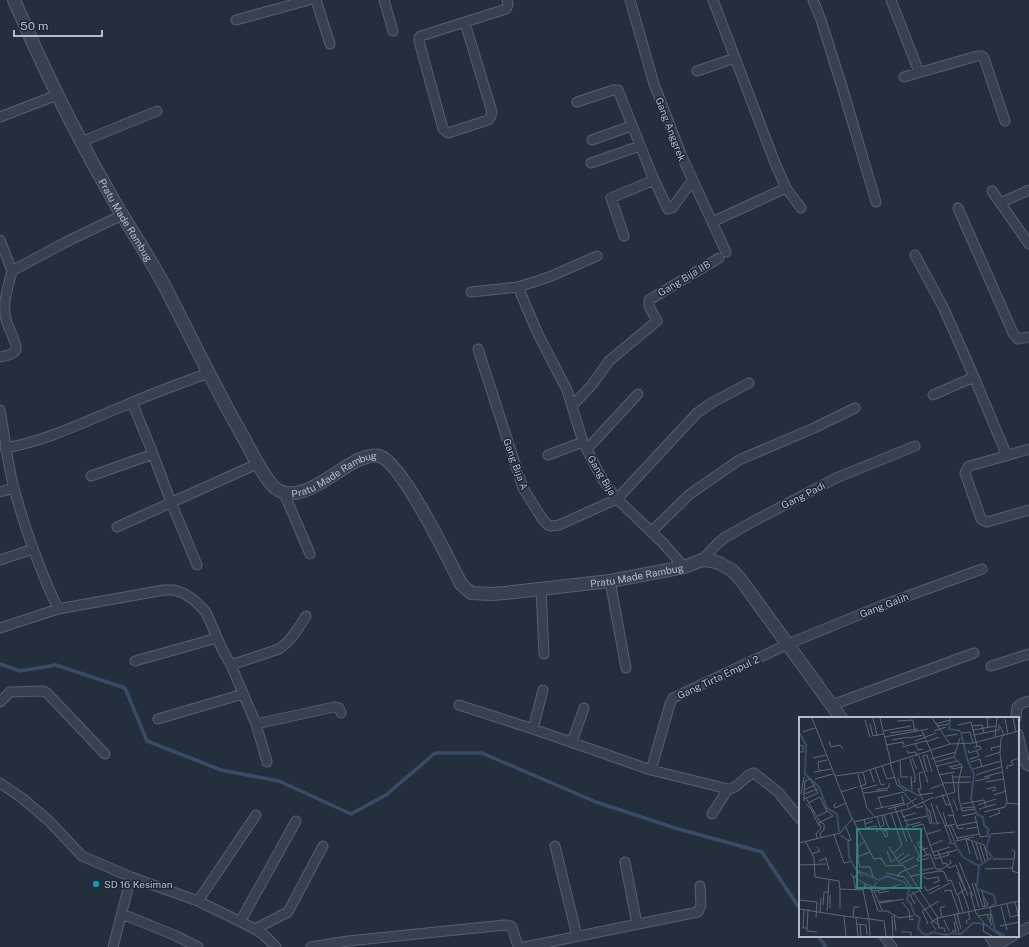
<svg xmlns="http://www.w3.org/2000/svg" width="1029" height="947" font-family="'Public Sans',sans-serif">
<style>
.lines{fill:none;stroke-linecap:round;stroke-linejoin:round}
.stream{stroke:#394c67;stroke-width:3.5}
.minor-casing{stroke:#565f6c;stroke-width:11}
.tertiary-casing{stroke:#565f6c;stroke-width:14}
.minor{stroke:#38414e;stroke-width:9}
.tertiary{stroke:#38414e;stroke-width:12}
.culture-dot{fill:#0f9aa8;stroke:#1d2633;stroke-width:1.5}
.labels{text-anchor:middle;dominant-baseline:central;stroke-width:3;stroke-linejoin:round;paint-order:stroke}
.street-label{font-size:10px;fill:#b4bcc9;stroke:#1d2633}
.poi-label{font-size:10px;fill:#b4bcc9;stroke:#1d2633;text-anchor:start}
.inset-river{fill:none;stroke:#394c67;stroke-width:2}
.inset-road{fill:none;stroke:#5e6776;stroke-width:1}
.view{fill:#308480;fill-opacity:0.15;stroke:#308480;stroke-width:2}
.inset-edge{fill:none;stroke:#b4bcc9;stroke-width:2}
</style>
<rect width="100%" height="100%" fill="#242f3e"/>
<g class="lines">
<path class="stream" d="M 0,664 L 20,671 L 56,665 L 125,688 L 147,741 L 221,770 L 279,781 L 351,814 L 386,795 L 435,753 L 482,753 L 596,802 L 675,828 L 762,852 L 800,909
M 818,936 L 826,947"/>
<defs>
<path id="minor" d="M 316,0 L 330,44
M 384,0 L 393,31
M 630,0 L 654,84 L 683,159 L 726,252
M 713,0 L 775,163 L 786,188 L 801,208
M 813,0 L 821,20 L 843,90 L 876,202
M 891,0 L 919,72
M 236,20 L 309,0
M 465,23 L 492,112 L 490,118 L 488,120 L 448,133 L 443,129 L 419,41 L 419,38 L 421,36 L 506,9 L 508,5 L 507,0
M 697,71 L 735,58
M 904,77 L 977,56 L 982,56 L 984,58 L 1005,121
M 577,102 L 613,90 L 618,90 L 654,180 L 668,209 L 672,208 L 692,181
M 0,117 L 57,95
M 592,140 L 631,126
M 81,142 L 157,111
M 591,163 L 640,146
M 992,191 L 1029,244
M 1000,203 L 1029,190
M 958,208 L 1013,333 L 1018,339 L 1029,337
M 712,222 L 786,188
M 624,236 L 611,198 L 654,180
M 0,240 L 12,271
M 915,255 L 944,309 L 974,377 L 1007,456
M 518,287 L 538,334 L 567,390 L 583,442 L 601,477 L 617,499 L 662,542 L 684,567
M 471,292 L 518,287 L 549,277 L 597,256
M 478,349 L 523,488 L 543,520 L 548,525 L 551,526 L 559,525 L 617,499 L 697,413 L 713,402 L 749,383
M 0,357 C 5,356 14,355 16,349 C 17,344 9,328 7,323 C 1,305 8,288 12,271 L 64,243 L 122,215
M 933,395 L 974,377
M 572,406 L 591,386 L 609,361 L 657,321 L 649,306 L 649,300 L 719,258
M 0,410 C 5,436 7,463 14,488 C 25,530 40,570 58,609 L 164,590 L 174,590 L 183,593 L 194,600 L 206,612 L 222,649 L 231,665 L 256,724 L 267,762
M 5,448 C 47,441 86,421 126,405 C 153,393 181,383 209,373
M 587,449 L 638,394
M 1029,449 L 970,466 L 968,467 L 965,473 L 981,519 L 987,522 L 1029,510
M 153,454 L 171,502 L 197,565
M 548,455 L 583,442
M 91,476 L 153,454 L 132,402
M 0,492 L 14,488
M 284,493 L 310,554
M 117,527 L 259,463
M 651,532 L 690,494 L 739,460 L 814,428 L 855,408
M 0,560 L 33,549
M 702,560 L 716,545 L 724,538 L 754,521 L 836,478 L 915,446
M 610,581 L 626,668
M 541,589 L 544,654
M 0,628 L 58,609
M 135,661 L 217,638
M 231,665 L 279,649 C 291,641 298,629 306,616
M 991,666 L 1029,654
M 0,702 L 10,692 L 43,691 L 47,693 L 105,754
M 459,705 L 533,729 L 651,770 L 728,789 C 739,789 744,775 754,773 L 778,792 L 800,819
M 832,705 L 974,653
M 1016,718 L 1017,707 L 1022,703 L 1029,701
M 158,719 L 243,694
M 256,724 L 334,707 L 339,708 L 341,713
M 533,729 L 543,690
M 1018,734 L 1024,761 L 1027,765 L 1029,766
M 572,742 L 584,708
M 651,770 L 670,704 L 673,698 L 788,644 L 883,605 L 982,569
M 0,783 L 22,798 L 49,821 L 82,856 L 131,877
M 712,814 L 728,789
M 555,846 L 577,936
M 625,862 L 637,924
M 198,901 L 256,815
M 122,914 L 174,935 L 198,947
M 240,922 L 296,821
M 255,929 L 265,936 L 276,947
M 1018,933 L 1029,927
M 884,936 L 892,947
M 997,945 L 1013,936
M 113,947 L 131,877 L 198,901 L 255,929 L 288,912 L 323,846
M 311,947 L 348,941 L 505,925 L 511,926 C 515,933 515,941 519,947 L 525,947 L 698,912 L 701,905 L 700,886"/>
<g id="tertiary">
<path id="s1" d="M 14,0 C 41,63 71,125 105,185 C 123,219 146,251 164,285 C 190,335 214,386 242,435 C 251,451 260,471 272,485 C 296,511 336,469 360,459 C 366,457 373,454 380,456 C 403,465 448,558 461,584 L 471,593 L 491,594 L 505,593 L 610,581 L 684,567 L 702,560 L 712,561 L 719,563 L 733,571 L 741,580 L 841,718"/>
<path d="M 991,936 L 998,947"/>
</g>
</defs>
<use href="#minor" class="minor-casing"/>
<use href="#tertiary" class="tertiary-casing"/>
<use href="#minor" class="minor"/>
<use href="#tertiary" class="tertiary"/>
</g>
<circle class="culture-dot" cx="96" cy="884" r="4"/>
<g class="labels">
<g class="street-label">
<text transform="translate(671 129) rotate(69)">Gang Anggrek</text>
<text stroke="none"><textPath href="#s1" startOffset="247">Pratu Made Rambug</textPath></text>
<text transform="translate(684 278) rotate(-31)">Gang Bija IIB</text>
<text transform="translate(516 464) rotate(70)">Gang Bija A</text>
<text stroke="none"><textPath href="#s1" startOffset="619">Pratu Made Rambug</textPath></text>
<text transform="translate(602 475) rotate(59)">Gang Bija</text>
<text transform="translate(803 495) rotate(-27)">Gang Padi</text>
<text stroke="none"><textPath href="#s1" startOffset="1003">Pratu Made Rambug</textPath></text>
<text transform="translate(884 605) rotate(-21)">Gang Galih</text>
<text transform="translate(718 677) rotate(-25)">Gang Tirta Empul 2</text>
</g>
<g class="poi-label">
<text x="104" y="884">SD 16 Kesiman</text>
</g>
</g>
<g transform="translate(799 717)">
<rect width="220" height="220" fill="#242f3e"/>
<path class="inset-river" d="M 151,1 L 150,12 L 161,14M 0,15 L 7,28 L 6,57 L 20,70 L 28,91 L 38,97 L 40,115M 162,16 L 168,42 L 175,57 L 172,82 L 178,97 L 184,100 L 185,108 L 190,113 L 188,115 L 191,119 L 187,132 L 193,140 L 180,149 L 178,169M 99,61 L 101,68 L 120,79M 127,91 L 131,106 L 139,107M 41,118 L 49,123 L 50,140 L 57,153 L 80,163 L 88,159 L 105,165 L 110,172 L 108,183 L 112,187 L 115,197 L 121,201 L 119,211 L 123,216 L 128,218 L 134,215 L 147,218 L 153,216 L 162,217 L 174,206 L 179,206 L 187,208 L 202,219M 149,126 L 156,127 L 164,140 L 180,149M 179,172 L 195,178 L 197,186 L 191,191 L 196,213 L 206,219"/>
<path class="inset-road" d="M 74,1 L 78,18M 81,1 L 92,46M 133,1 L 151,27M 214,1 L 217,15M 206,2 L 209,17M 66,3 L 71,20M 98,4 L 114,3 L 116,15M 71,7 L 74,19 L 84,17M 137,7 L 151,3M 159,8 L 172,5 L 178,29M 138,9 L 150,7M 173,9 L 183,8 L 185,16M 189,10 L 188,1 L 191,1M 160,13 L 163,16 L 171,15 L 174,26M 174,13 L 197,9M 84,14 L 112,9M 123,14 L 132,34M 135,14 L 147,10M 4,15 L 16,11M 91,16 L 119,12M 174,18 L 200,13 L 200,7M 147,19 L 159,17M 85,20 L 129,12M 196,20 L 198,1M 110,21 L 124,18M 161,21 L 155,40 L 163,49 L 159,67 L 160,82 L 163,94 L 176,92M 93,23 L 110,20M 30,24 L 32,30 L 41,28 L 44,32M 116,24 L 137,16M 127,25 L 140,20M 116,26 L 119,33 L 124,32M 0,28 L 4,29 L 4,35 L 0,35M 87,28 L 104,25 L 105,28M 103,30 L 127,24M 108,33 L 109,36 L 117,35 L 118,39M 169,33 L 170,36 L 182,32 L 181,29 L 175,30M 132,34 L 155,98 L 150,99 L 150,97M 193,34 L 192,31 L 202,29M 120,39 L 129,66M 124,39 L 128,38 L 133,55M 124,39 L 128,55M 186,40 L 201,35M 14,41 L 27,38M 113,41 L 118,52M 111,42 L 116,59 L 116,65 L 114,65M 132,42 L 157,35M 171,42 L 180,39 L 178,34M 101,44 L 102,60 L 109,60M 137,45 L 155,40M 172,45 L 181,42 L 183,50M 91,46 L 98,68 L 106,74 L 109,73M 83,49 L 88,62 L 96,60M 138,49 L 158,44M 153,49 L 153,52 L 164,50M 150,50 L 163,47M 76,51 L 82,68 L 86,67M 174,52 L 202,44M 208,52 L 208,49 L 214,48 L 212,44 L 220,41M 71,53 L 75,65M 20,54 L 19,45 L 28,43M 15,55 L 32,52M 59,57 L 68,91 L 75,99M 140,58 L 156,55M 177,58 L 202,50M 36,59 L 64,55 L 151,27 L 174,26 L 220,14M 112,59 L 113,73M 154,60 L 172,60M 185,60 L 203,55M 16,62 L 34,57M 176,64 L 190,61 L 190,59M 187,65 L 205,62M 144,66 L 172,65M 60,70 L 67,67 L 64,55M 63,72 L 78,68M 131,72 L 144,67M 187,72 L 196,70 L 197,73 L 193,74M 5,73 L 16,68M 77,73 L 89,71 L 91,66M 42,75 L 58,70M 65,76 L 89,73M 2,77 L 5,60M 5,77 L 19,72M 143,77 L 147,88 L 152,87M 120,78 L 134,76M 195,78 L 207,74M 79,79 L 83,91M 7,81 L 21,105 L 25,107 L 25,113 L 21,116 L 22,120M 79,81 L 104,75 L 112,84M 136,81 L 156,75 L 153,57M 5,82 L 19,76 L 11,62 L 6,64 L 5,77 L 5,84M 154,82 L 159,94M 124,83 L 119,72 L 122,72 L 120,56 L 124,55M 123,84 L 131,95 L 133,106M 113,85 L 118,91 L 124,89M 9,86 L 21,80 L 28,95M 37,86 L 35,88 L 36,91 L 47,86M 132,86 L 138,106 L 141,106M 207,86 L 219,87 L 220,80M 7,87 L 12,92 L 20,109M 163,87 L 185,83 L 187,90M 95,88 L 108,125M 137,88 L 146,109M 179,88 L 197,82M 109,90 L 108,87 L 118,81M 163,91 L 175,90M 76,92 L 105,86 L 103,79M 89,92 L 107,87M 180,92 L 197,87M 102,94 L 109,108M 144,95 L 148,109M 185,95 L 206,90 L 208,85 L 201,37 L 202,21 L 205,18 L 201,9M 92,96 L 103,128M 85,98 L 90,112 L 84,114 L 86,120 L 89,119 L 87,113M 154,98 L 159,112 L 165,111M 19,99 L 29,94 L 34,99 L 21,105M 78,99 L 82,114M 163,99 L 177,96M 176,99 L 181,120 L 189,119M 103,100 L 117,96M 190,100 L 201,96 L 199,92M 53,101 L 75,142 L 82,141 L 87,149 L 104,148 L 139,201M 65,102 L 66,107 L 74,104M 105,104 L 128,99M 55,105 L 109,92 L 135,80M 66,107 L 67,111 L 77,109 L 78,115M 156,107 L 152,108 L 159,123M 149,108 L 156,126M 152,108 L 146,109 L 152,125M 157,109 L 177,105M 47,110 L 52,123 L 49,124M 81,110 L 85,108 L 83,99M 113,110 L 124,107 L 135,139 L 158,133M 167,112 L 179,110M 128,117 L 142,113M 192,117 L 216,115M 35,118 L 45,146 L 51,145M 18,121 L 17,117 L 22,111 L 20,105M 158,121 L 180,117M 165,121 L 185,128 L 189,142M 167,122 L 171,137M 120,124 L 128,138 L 131,137 L 137,152 L 142,152M 157,124 L 175,120M 7,125 L 15,141 L 16,160 L 40,164 L 41,172 L 64,173 L 70,202 L 85,204 L 87,219M 65,125 L 59,129 L 59,142 L 61,150 L 71,150 L 74,160M 113,125 L 107,109 L 122,105M 118,125 L 122,133 L 129,131M 173,125 L 179,143M 0,126 L 41,116 L 53,102 L 13,1M 177,126 L 183,145M 115,128 L 121,140M 132,128 L 144,123M 181,128 L 186,144M 90,130 L 101,147M 213,132 L 216,135 L 213,154 L 220,156M 88,134 L 92,145 L 105,136M 139,134 L 144,147 L 147,146 L 150,151 L 157,148 L 169,179M 134,135 L 151,130M 13,137 L 21,134 L 18,130M 94,137 L 103,128M 128,138 L 118,141 L 119,144 L 130,141M 58,140 L 71,135M 135,140 L 136,142 L 150,138 L 149,134M 194,142 L 214,142M 20,144 L 27,141 L 30,153M 99,145 L 111,137M 160,145 L 174,179M 102,147 L 115,140M 0,148 L 27,147M 186,152 L 213,151M 120,154 L 135,151M 141,154 L 145,155 L 149,164 L 152,163 L 158,178 L 166,172 L 158,155M 87,156 L 105,160 L 114,172M 51,157 L 66,167M 122,158 L 128,162 L 139,160 L 140,164 L 134,166M 54,159 L 57,173M 112,159 L 140,154 L 152,146 L 151,143M 56,160 L 59,155 L 64,159M 99,160 L 100,156 L 119,148M 160,165 L 170,193M 173,166 L 180,190M 176,166 L 184,190M 65,169 L 75,174 L 83,193M 125,169 L 128,174 L 141,168M 74,170 L 91,171 L 102,167M 72,172 L 79,194 L 88,194 L 95,198 L 97,214M 64,173 L 66,167 L 74,170 L 78,165M 79,173 L 80,176 L 90,174M 75,174 L 88,172M 113,174 L 134,204 L 140,208M 145,174 L 152,173 L 160,196M 183,174 L 186,189M 171,175 L 177,196 L 185,206 L 184,214 L 193,219M 130,177 L 151,166M 159,178 L 164,195M 0,183 L 18,185 L 17,201M 80,185 L 93,183M 103,185 L 110,194 L 111,203 L 115,202M 216,185 L 220,201M 81,186 L 105,182M 116,187 L 111,178 L 122,173M 208,187 L 211,200 L 220,198M 24,188 L 25,175 L 30,175M 202,189 L 208,213M 184,190 L 189,188 L 185,180M 31,191 L 31,178M 0,192 L 45,199M 5,192 L 4,211 L 8,211M 9,192 L 8,214 L 18,215M 41,192 L 41,172M 28,194 L 30,163M 21,195 L 22,181M 158,196 L 162,212M 155,197 L 160,215M 95,198 L 100,201 L 114,199M 188,198 L 193,209M 93,199 L 94,219M 179,199 L 192,197 L 191,205M 54,200 L 55,190 L 60,190M 143,200 L 141,191 L 146,189M 57,201 L 59,219M 138,201 L 140,211 L 145,211 L 146,215M 145,203 L 150,214M 58,207 L 67,208 L 68,218M 61,207 L 62,219M 127,207 L 129,206 L 123,194 L 140,184M 168,207 L 167,204 L 171,202 L 169,194M 201,209 L 220,205M 137,213 L 132,205 L 139,201 L 220,184M 153,214 L 157,214 L 155,206 L 157,205M 102,215 L 112,215 L 112,219M 47,219 L 45,199 L 70,202 L 71,219"/>
<path class="view" d="M 58,112 L 122,112 L 122,171 L 58,171 Z"/>
<rect width="220" height="220" class="inset-edge"/>
</g>
<path d="M14 30v6h88v-6" fill="none" stroke="#b4bcc9" stroke-width="2"/>
<text x="20" y="30" font-size="12" fill="#b4bcc9" stroke="#1d2633" stroke-width="3" paint-order="stroke">50 m</text>
</svg>
